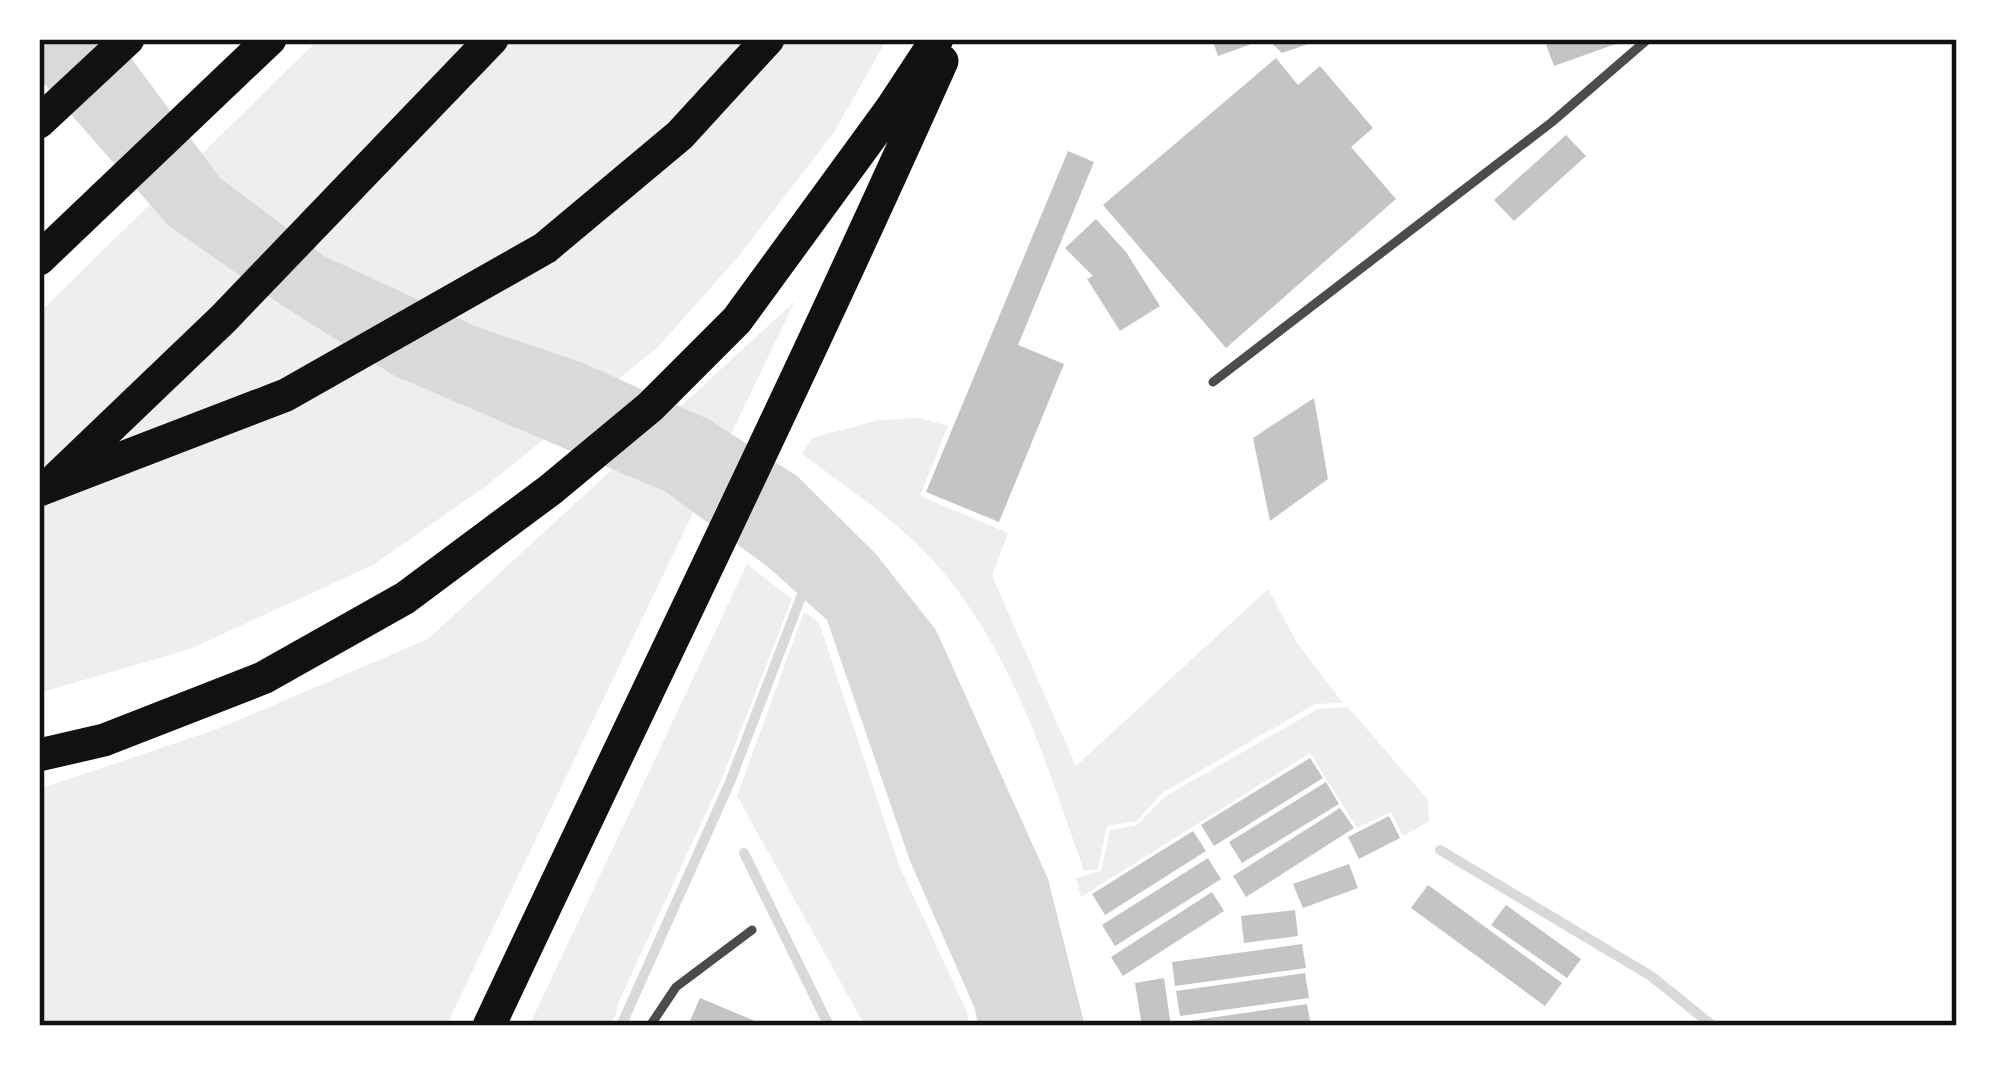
<svg xmlns="http://www.w3.org/2000/svg" width="1996" height="1065" font-family="'Sofia Sans Condensed',sans-serif">
<style>
.green{fill:#eee}
.water{fill:#d9d9d9}
.lines{fill:none;stroke-linecap:round;stroke-linejoin:round}
.stream{stroke:#d9d9d9;stroke-width:10}
.building{fill:#c4c4c4}
.service{stroke:#4c4c4c;stroke-width:9}
.motorway{stroke:#111;stroke-width:33}
.neatline{fill:none;stroke:#111;stroke-width:4.5}
</style>
<rect width="100%" height="100%" fill="#fff"/>
<path class="green" d="M 319,39 L 887,39 L 834,132 L 738,257 L 658,347 L 486,486 L 373,565 L 190,649 L 39,693 L 39,313 Z
M 795,301 L 446,1026 L 39,1026 L 39,789 L 220,728 L 428,639 Z
M 921,418 L 948,426 L 920,496 L 1008,533 L 992,576 L 1076,766 L 1268,589 L 1297,643 L 1343,703 L 1315,704 L 1162,793 L 1137,821 L 1107,826 L 1098,869 L 1084,871 C 1045,759 1009,640 925,552 C 889,515 843,485 802,454 L 812,438 L 879,420 Z
M 747,564 L 792,599 L 722,778 L 620,999 L 612,1026 L 529,1026 Z
M 804,612 L 819,622 L 899,865 L 967,1012 L 970,1026 L 865,1026 L 737,796 Z
M 1348,707 L 1428,800 L 1429,821 L 1403,836 L 1391,812 L 1357,828 L 1310,753 L 1081,897 L 1076,878 L 1101,871 L 1110,830 L 1137,825 L 1166,796 L 1318,709 Z"/>
<path class="water" d="M 39,39 L 117,39 L 220,178 L 324,256 L 477,327 L 583,363 L 708,419 L 797,476 L 875,553 L 936,630 L 1048,879 L 1085,1026 L 978,1026 L 975,1009 L 910,861 L 827,620 L 768,567 L 666,492 L 393,375 L 280,304 L 168,225 L 39,78 Z"/>
<g class="lines">
<path class="stream" d="M 1440,850 L 1651,976 L 1713,1026
M 744,853 L 829,1026
M 621,1026 L 730,782 L 801,597"/>
</g>
<path class="building" d="M 1212,39 L 1263,39 L 1263,40 L 1218,56 Z
M 1267,39 L 1320,39 L 1320,40 L 1282,53 Z
M 1544,39 L 1627,39 L 1627,40 L 1554,66 Z
M 1276,58 L 1298,85 L 1320,66 L 1373,128 L 1351,147 L 1396,199 L 1226,348 L 1103,205 Z
M 1566,135 L 1586,156 L 1514,221 L 1494,200 Z
M 1068,151 L 1094,162 L 1018,345 L 1064,364 L 999,522 L 926,492 Z
M 1096,219 L 1126,252 L 1160,306 L 1120,331 L 1087,279 L 1093,276 L 1065,248 Z
M 1314,398 L 1328,479 L 1270,521 L 1253,438 Z
M 1310,758 L 1323,778 L 1214,846 L 1201,825 Z
M 1326,782 L 1339,804 L 1242,863 L 1229,842 Z
M 1340,808 L 1354,828 L 1246,897 L 1233,876 Z
M 1389,816 L 1400,838 L 1359,859 L 1348,837 Z
M 1193,831 L 1206,851 L 1105,915 L 1092,894 Z
M 1208,858 L 1221,879 L 1115,946 L 1102,925 Z
M 1349,864 L 1358,888 L 1303,908 L 1293,884 Z
M 1428,885 L 1562,983 L 1545,1006 L 1411,908 Z
M 1212,892 L 1224,911 L 1123,976 L 1111,957 Z
M 1506,905 L 1581,959 L 1567,978 L 1491,925 Z
M 1295,910 L 1298,936 L 1244,943 L 1241,916 Z
M 1302,944 L 1306,968 L 1175,986 L 1172,962 Z
M 1305,973 L 1309,998 L 1180,1016 L 1176,991 Z
M 1164,978 L 1171,1026 L 1142,1026 L 1135,983 Z
M 700,998 L 767,1026 L 702,1026 L 690,1021 Z
M 1307,1004 L 1311,1026 L 1183,1026 L 1182,1022 Z"/>
<g class="lines">
<path class="service" d="M 1213,382 L 1552,122 L 1648,39
M 650,1026 L 676,987 L 752,930"/>
<path class="motorway" d="M 39,122 L 128,39
M 39,259 L 270,39
M 58,477 L 223,319 L 492,39
M 39,490 L 286,395 L 545,248 L 680,135 L 768,39
M 39,755 L 104,740 L 263,678 L 405,598 L 550,490 L 650,407 L 737,320 L 891,109 L 937,39
M 489,1026 C 640,704 797,386 942,61"/>
</g>
<rect width="1996" height="1065" fill="none" stroke="#ffffff" stroke-width="84"/>
<rect x="42" y="42" width="1912" height="981" class="neatline"/>
</svg>
